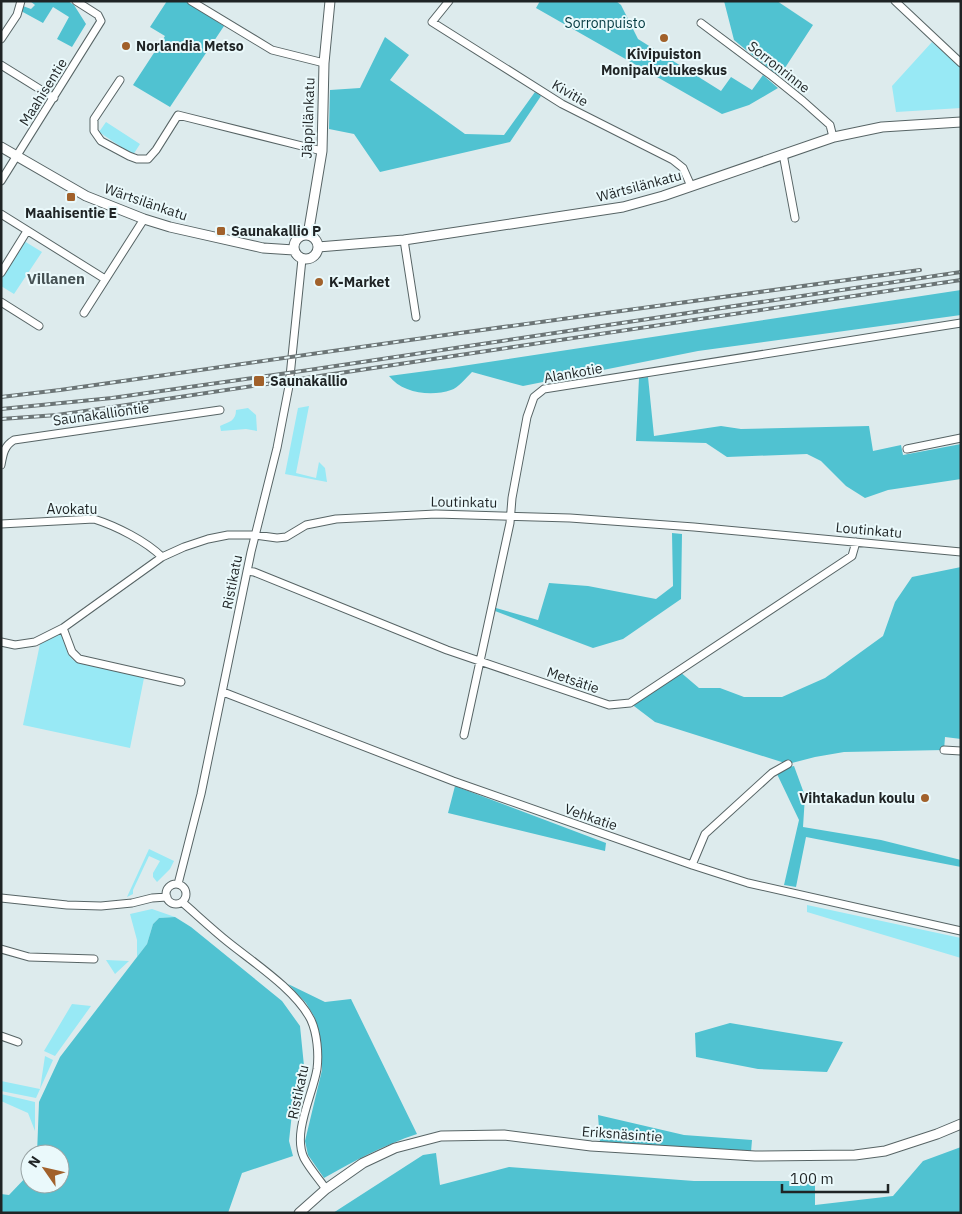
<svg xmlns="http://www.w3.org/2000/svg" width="962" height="1214" font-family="'IBM Plex Sans',sans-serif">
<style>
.green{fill:#98e9f5}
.forest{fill:#50c2d1}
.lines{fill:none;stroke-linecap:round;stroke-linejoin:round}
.minor-casing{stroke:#576465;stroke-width:9}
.tertiary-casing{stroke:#576465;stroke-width:11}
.minor{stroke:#fff;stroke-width:7}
.tertiary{stroke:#fff;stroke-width:9}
.rail-casing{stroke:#6c7576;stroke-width:4}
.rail{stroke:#eaf9fb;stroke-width:2;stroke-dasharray:5.5;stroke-linecap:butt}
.poi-dot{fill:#a1612b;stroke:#eaf9fb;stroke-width:2}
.labels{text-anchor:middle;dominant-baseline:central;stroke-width:4;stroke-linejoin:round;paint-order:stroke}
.park-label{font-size:14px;fill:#013940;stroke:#eaf9fb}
.poi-label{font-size:14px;font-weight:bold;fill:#1f2425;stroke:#eaf9fb;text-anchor:start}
.street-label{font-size:14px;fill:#1f2425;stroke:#eaf9fb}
.neighbourhood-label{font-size:15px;font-weight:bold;fill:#455153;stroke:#eaf9fb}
</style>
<rect width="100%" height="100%" fill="#ddebed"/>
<path class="green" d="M 932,42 L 961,68 L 961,108 L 896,112 L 892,86 Z
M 106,122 L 140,144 L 133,155 L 99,132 Z
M 24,241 L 42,252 L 14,294 L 1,286 L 1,277 Z
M 309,406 L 296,473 L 316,478 L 319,462 L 325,468 L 327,482 L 285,474 L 298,408 Z
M 248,408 L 256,415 L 257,431 L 246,429 L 221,431 L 220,426 C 229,422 236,421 236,410 Z
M 61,633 L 68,654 L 73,660 L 144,678 L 130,748 L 23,725 L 40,644 Z
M 149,849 L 174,861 L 170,869 L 157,882 L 153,877 L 153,873 L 160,861 L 149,856 L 133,890 L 133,894 L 127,897 Z
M 807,905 L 961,938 L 961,958 L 807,912 Z
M 152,909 L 175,917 L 159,918 L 153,924 L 147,944 L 137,957 L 137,940 L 130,914 Z
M 106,960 L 129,961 L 115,974 Z
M 72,1004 L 91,1006 L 55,1056 L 44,1051 Z
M 45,1056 L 53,1060 L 36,1098 L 1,1091 L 1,1081 L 40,1089 Z
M 1,1094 L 35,1102 L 35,1131 L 28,1113 L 1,1101 Z"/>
<path class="forest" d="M 30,1 L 68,1 L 74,5 L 86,24 L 72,47 L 57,39 L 69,17 L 53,7 L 43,23 L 21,11 L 23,6 L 31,9 L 35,5 Z
M 167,1 L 186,1 L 224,26 L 170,107 L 133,85 L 165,36 L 150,27 Z
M 540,1 L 616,1 L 621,5 L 638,39 L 721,91 L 731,77 L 752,90 L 763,75 L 778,88 L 749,105 L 722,114 L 536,8 Z
M 724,1 L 777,1 L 813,25 L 779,77 L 734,40 Z
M 385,37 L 409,55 L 390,80 L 465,134 L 504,135 L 535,92 L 541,96 L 510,142 L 380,172 L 354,134 L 329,129 L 330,90 L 360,88 Z
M 961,290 L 961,315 L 698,351 L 523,386 L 472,372 C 466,378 458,388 451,390 C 431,397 402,393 389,376 L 449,368 Z
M 648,377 L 654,436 L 721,426 L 741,429 L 869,426 L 873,451 L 901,445 L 903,455 L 961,444 L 961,479 L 888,490 L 865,498 L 846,486 L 821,461 L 807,454 L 727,457 L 706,443 L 636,441 L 639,378 Z
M 672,533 L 682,534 L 681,599 L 623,639 L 593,648 L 495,611 L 496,608 L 538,620 L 549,583 L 588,586 L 656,599 L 673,586 Z
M 961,567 L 961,739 L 945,737 L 944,750 L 844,752 L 815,757 L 788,764 L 655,722 L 630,703 L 679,671 L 699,688 L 720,688 L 744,697 L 782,697 L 825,678 L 883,636 L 895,602 L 912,577 Z
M 794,766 L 805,796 L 803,827 L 881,840 L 961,860 L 961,867 L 806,837 L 796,887 L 784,885 L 799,820 L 777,774 L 789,767 Z
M 455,786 L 606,843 L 605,851 L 448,813 Z
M 175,917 L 191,927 L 282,1001 L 300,1026 L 304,1066 L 292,1113 L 289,1141 L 293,1156 L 242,1173 L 228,1213 L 1,1213 L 1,1194 L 9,1195 L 30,1173 L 30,1184 L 60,1184 L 60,1154 L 37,1154 L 39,1102 L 60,1057 L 147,944 L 153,924 L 159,918 Z
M 288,984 L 325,1002 L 351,999 L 417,1134 C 384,1145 354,1161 324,1178 L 308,1155 L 305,1141 L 322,1070 L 321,1043 L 315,1018 L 306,1003 Z
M 730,1023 L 843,1042 L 827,1072 L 758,1069 L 696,1057 L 695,1033 Z
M 598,1115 L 684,1135 L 752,1140 L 751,1152 L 600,1142 Z
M 961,1147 L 961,1213 L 333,1213 L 423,1155 L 436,1153 L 440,1185 L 509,1167 L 694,1181 L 815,1181 L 815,1205 L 893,1196 L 923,1161 Z"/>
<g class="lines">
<defs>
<path id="minor" d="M 191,1 L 272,50 L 324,63
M 449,1 L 432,22 L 562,104 L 673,160 L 683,168 L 691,186
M 895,1 L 961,63
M 701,23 L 772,76 L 803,101 L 830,125 L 833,137
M 1,39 L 17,15 L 21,1
M 1,65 L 54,98
M 120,80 L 94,119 L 94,131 L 101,141 L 129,156 L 137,159 L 148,159 L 156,150 L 178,115 L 322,151
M 783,154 L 795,218
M 1,181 L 101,21 L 98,15 L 76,1
M 1,214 L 105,279
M 404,240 L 416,317
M 1,273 L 27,231
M 1,302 L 39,326
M 84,313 L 144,219
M 907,449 L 961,438
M 1,465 C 3,454 4,446 14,440 L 220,410
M 1,524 L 94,519 C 116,526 146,541 162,557
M 247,571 L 254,572 L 447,650 L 609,705 L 630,703 L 852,556 L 856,542
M 63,628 L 72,652 L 79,659 L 181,682
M 1,642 L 15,645 L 35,642 L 63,628 L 162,557 L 184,547 L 208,539 L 228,535 L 255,535 L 277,538 L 286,537 L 306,525 L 336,519 L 436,514 L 570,518 L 694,527 L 961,552
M 223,692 L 453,781 L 692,865 L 748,883 L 961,931
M 464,735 L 510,523 L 512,498 L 527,417 L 534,397 L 544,389 L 961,323
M 944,750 L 961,751
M 692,865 L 705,834 L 772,773 L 788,764
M 178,884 L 201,794 L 251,552 L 277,448 L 289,386 L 302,259
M166 894a10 10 0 1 1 20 0a10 10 0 1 1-20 0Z
M 1,898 L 67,905 L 101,906 L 132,903 L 152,898 L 167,897
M 182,902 C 197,915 212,929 228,942 C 254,963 296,990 311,1020 C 317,1033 319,1054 317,1069 C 313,1094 292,1133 304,1158 C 310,1169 319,1179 326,1189
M 1,949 L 29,957 L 94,959
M 1,1036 L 18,1042"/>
<path id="tertiary" d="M 1,147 L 86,196 L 144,219 L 170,227 L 263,248 L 294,250
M294 247a12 12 0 1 1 24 0a12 12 0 1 1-24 0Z
M 308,235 L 322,151 L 324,63 L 330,1
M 318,247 L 404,240 L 623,207 L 663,196 L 834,137 L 882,127 L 961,122
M 299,1213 L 326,1189 L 363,1163 L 395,1148 L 441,1136 L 504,1135 L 591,1146 L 755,1156 L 855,1155 L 885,1151 L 937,1134 L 961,1124"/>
</defs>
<use href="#minor" class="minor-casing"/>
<use href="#tertiary" class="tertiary-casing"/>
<use href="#minor" class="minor"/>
<use href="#tertiary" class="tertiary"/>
<defs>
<path id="rail" d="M 1,397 L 60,390 L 438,336 L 920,270
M 1,409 L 112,398 L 309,370 L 961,272
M 1,419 L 57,415 L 113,407 L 961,280"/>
</defs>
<use href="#rail" class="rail-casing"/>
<use href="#rail" class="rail"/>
</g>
<g class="poi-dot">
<circle cx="664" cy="38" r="5"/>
<circle cx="126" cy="46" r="5"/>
<rect x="66" y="192" width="10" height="10" rx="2.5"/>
<rect x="216" y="226" width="10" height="10" rx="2.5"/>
<circle cx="319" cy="282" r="5"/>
<rect x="253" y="375" width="12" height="12" rx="2.5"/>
<circle cx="925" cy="798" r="5"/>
</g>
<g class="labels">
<g class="park-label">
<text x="605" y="23">Sorronpuisto</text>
</g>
<g class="poi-label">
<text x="136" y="46">Norlandia Metso</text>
<text x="664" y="54" text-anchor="middle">Kivipuiston<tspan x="664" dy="16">Monipalvelukeskus</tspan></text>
<text x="71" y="213" text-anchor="middle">Maahisentie E</text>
<text x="231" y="231">Saunakallio P</text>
<text x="329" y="282">K-Market</text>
<text x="270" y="381">Saunakallio</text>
<text x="915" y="798" text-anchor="end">Vihtakadun koulu</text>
</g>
<g class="street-label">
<text transform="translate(779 67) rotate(38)">Sorronrinne</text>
<text transform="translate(43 92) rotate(-58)">Maahisentie</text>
<text transform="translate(570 93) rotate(30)">Kivitie</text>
<text transform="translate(308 118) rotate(-88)">Jäppilänkatu</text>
<text transform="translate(639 186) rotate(-15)">Wärtsilänkatu</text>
<text transform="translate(146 202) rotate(19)">Wärtsilänkatu</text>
<text transform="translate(573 373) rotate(-10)">Alankotie</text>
<text transform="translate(101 414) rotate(-8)">Saunakalliontie</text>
<text transform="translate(464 502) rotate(1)">Loutinkatu</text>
<text x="72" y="509">Avokatu</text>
<text transform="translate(869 530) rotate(5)">Loutinkatu</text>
<text transform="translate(232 582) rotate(-79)">Ristikatu</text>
<text transform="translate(573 680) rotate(19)">Metsätie</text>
<text transform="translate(591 817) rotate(19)">Vehkatie</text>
<text transform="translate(298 1092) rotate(-78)">Ristikatu</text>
<text transform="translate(622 1134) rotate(4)">Eriksnäsintie</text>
</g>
<g class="neighbourhood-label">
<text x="56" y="278">Villanen</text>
</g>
</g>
<rect width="962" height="1214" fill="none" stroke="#1f2425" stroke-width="5"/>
<g transform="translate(45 1169) rotate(304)"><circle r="24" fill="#eaf9fb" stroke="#99a4a5"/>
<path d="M0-4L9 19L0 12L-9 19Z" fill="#a1612b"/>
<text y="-8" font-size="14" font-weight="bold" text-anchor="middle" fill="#1f2425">N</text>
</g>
<path d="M782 1184v8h106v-8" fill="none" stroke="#1f2425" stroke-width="2.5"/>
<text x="790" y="1184" font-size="15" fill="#1f2425" stroke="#eaf9fb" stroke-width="4" paint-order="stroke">100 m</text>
</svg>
